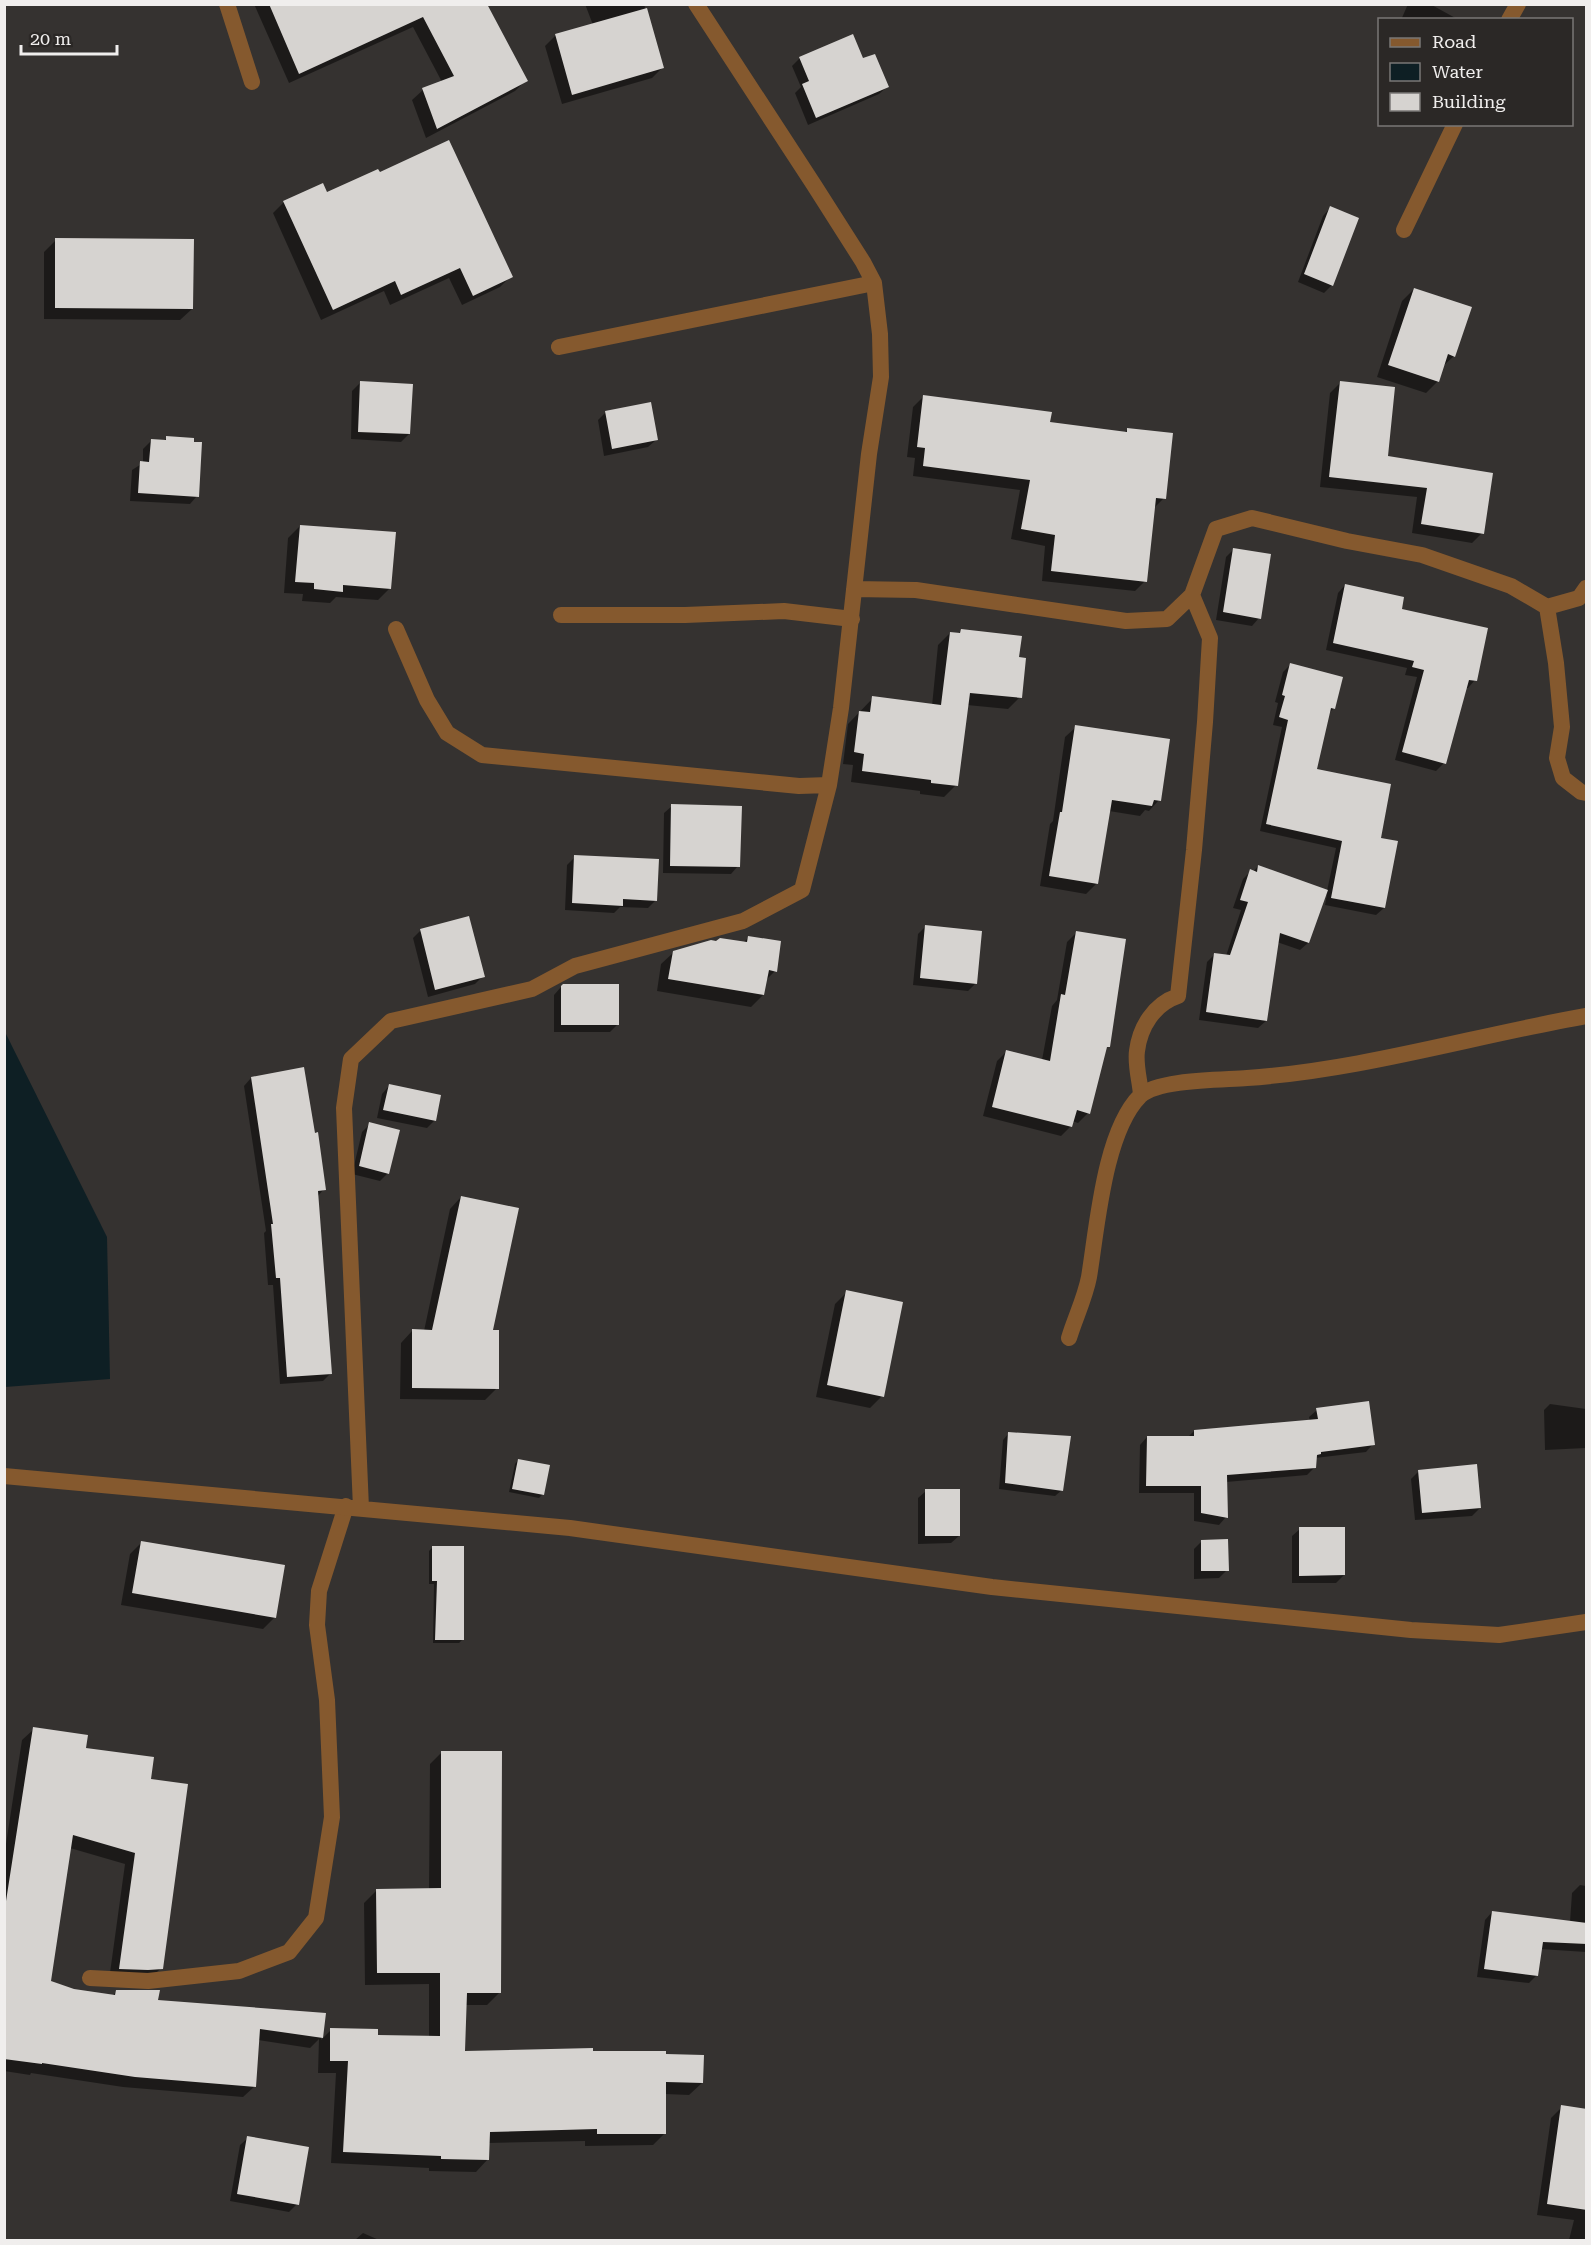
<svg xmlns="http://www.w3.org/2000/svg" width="1591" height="2245" font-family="'Roboto Serif',serif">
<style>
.water{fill:#0e1f24}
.shadow{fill:#0007}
.building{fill:#d6d3d0}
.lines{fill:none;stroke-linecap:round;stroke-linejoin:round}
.service{stroke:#85592e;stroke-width:16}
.minor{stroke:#85592e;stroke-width:16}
</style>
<rect width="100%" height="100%" fill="#353230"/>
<path class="water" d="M 5,1032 L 107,1237 L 110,1379 L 5,1387 Z"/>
<path class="shadow" d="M 254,4 L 485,4 L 526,80 L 515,91 L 426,138 L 412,100 L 423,90 L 442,82 L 413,27 L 289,83 Z
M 585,4 L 644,4 L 662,68 L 652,78 L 562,104 L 545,46 L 555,36 L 593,25 Z
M 1408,4 L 1430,4 L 1459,20 L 1401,20 Z
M 800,58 L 862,60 L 887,87 L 879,94 L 808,125 L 795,93 L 801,87 L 792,66 Z
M 327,194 L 511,276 L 500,287 L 462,305 L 449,278 L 390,305 L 384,291 L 321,320 L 273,213 L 284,202 Z
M 1330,208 L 1332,285 L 1324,293 L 1298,282 L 1323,216 Z
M 56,240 L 192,309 L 180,320 L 44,319 L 44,252 Z
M 1414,289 L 1454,356 L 1442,367 L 1438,381 L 1426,393 L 1377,377 L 1402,301 Z
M 1341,382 L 1386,457 L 1492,474 L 1482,533 L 1472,543 L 1412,533 L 1417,497 L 1320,487 L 1330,393 Z
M 360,383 L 409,434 L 401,442 L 351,439 L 352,391 Z
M 924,396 L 1049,424 L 1124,433 L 1128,429 L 1164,498 L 1153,509 L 1145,581 L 1135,591 L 1042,581 L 1045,546 L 1011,539 L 1020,490 L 913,476 L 915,458 L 907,457 L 913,407 Z
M 605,413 L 656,440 L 648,447 L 604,456 L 598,420 Z
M 167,438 L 197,496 L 190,504 L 130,501 L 132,470 L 143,463 L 143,449 L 151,441 L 162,442 Z
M 300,526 L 390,588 L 378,600 L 336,597 L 330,603 L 302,601 L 303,594 L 284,593 L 288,538 Z
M 1234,549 L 1259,618 L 1252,626 L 1216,620 L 1226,557 Z
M 1345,585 L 1400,610 L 1475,680 L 1468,688 L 1465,688 L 1444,763 L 1436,771 L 1395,760 L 1417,677 L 1405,675 L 1407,668 L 1326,650 L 1338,593 Z
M 961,631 L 1018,659 L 1020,697 L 1008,709 L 967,705 L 956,785 L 944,797 L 920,794 L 920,791 L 851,782 L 853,765 L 843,764 L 848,724 L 873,698 L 932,706 L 938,645 L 950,633 L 958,634 Z
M 1290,665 L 1334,708 L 1328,714 L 1315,770 L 1379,839 L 1384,908 L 1376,915 L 1325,905 L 1327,895 L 1325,894 L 1308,943 L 1300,950 L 1277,942 L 1266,1021 L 1258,1028 L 1199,1020 L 1207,962 L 1215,954 L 1226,956 L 1241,910 L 1233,908 L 1243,879 L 1251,871 L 1253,872 L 1258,866 L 1327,891 L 1336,848 L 1260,831 L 1282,727 L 1273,725 L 1278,703 L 1275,702 L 1283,672 Z
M 1076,727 L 1159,800 L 1149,811 L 1145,810 L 1140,816 L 1109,811 L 1096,884 L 1086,894 L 1040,886 L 1050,824 L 1053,821 L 1065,737 Z
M 672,806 L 738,866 L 731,874 L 663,873 L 664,813 Z
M 575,857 L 656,900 L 648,908 L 620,907 L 614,913 L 565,910 L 567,865 Z
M 926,926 L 975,984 L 968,991 L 913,985 L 918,934 Z
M 420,931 L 483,976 L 475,984 L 428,997 L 413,938 Z
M 1077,932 L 1108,1046 L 1104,1050 L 1088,1113 L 1078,1123 L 1072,1121 L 1071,1126 L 1061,1136 L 983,1116 L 997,1061 L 1007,1051 L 1042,1060 L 1052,1006 L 1057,1000 L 1067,942 Z
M 749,937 L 775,971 L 765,981 L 763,995 L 751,1007 L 657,991 L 661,964 L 674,952 L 743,943 Z
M 561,987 L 618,1024 L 610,1032 L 554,1032 L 554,995 Z
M 251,1078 L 324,1189 L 317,1197 L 331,1373 L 323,1381 L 280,1384 L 273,1285 L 268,1285 L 264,1233 L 266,1231 L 244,1086 Z
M 389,1086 L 435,1120 L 427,1128 L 377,1118 L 382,1094 Z
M 370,1124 L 388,1173 L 380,1181 L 352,1174 L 362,1132 Z
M 461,1197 L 491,1331 L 497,1388 L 485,1400 L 400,1399 L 401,1343 L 412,1331 L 424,1331 L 450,1209 Z
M 847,1292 L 882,1396 L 870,1408 L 816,1397 L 835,1304 Z
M 1550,1404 L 1586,1409 L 1586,1448 L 1545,1450 L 1544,1410 Z
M 1317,1410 L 1373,1444 L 1366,1452 L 1315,1458 L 1315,1467 L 1307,1475 L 1226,1482 L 1226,1517 L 1219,1525 L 1194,1521 L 1194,1493 L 1139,1493 L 1140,1445 L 1147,1437 L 1188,1437 L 1194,1431 L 1310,1422 L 1309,1417 Z
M 1009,1433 L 1062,1490 L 1055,1496 L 999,1489 L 1003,1440 Z
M 518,1460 L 543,1494 L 539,1498 L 509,1492 L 515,1464 Z
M 1419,1471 L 1480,1508 L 1472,1516 L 1415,1520 L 1411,1479 Z
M 926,1491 L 959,1536 L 951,1543 L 918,1544 L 918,1498 Z
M 1300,1529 L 1344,1575 L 1336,1583 L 1292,1583 L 1292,1536 Z
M 1202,1541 L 1227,1570 L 1219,1578 L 1194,1579 L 1194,1549 Z
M 142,1542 L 275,1617 L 263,1629 L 121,1605 L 130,1554 Z
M 433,1547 L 462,1640 L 459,1643 L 433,1643 L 434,1584 L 429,1584 L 429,1551 Z
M 34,1729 L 85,1749 L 149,1781 L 161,1968 L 150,1979 L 109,1980 L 125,1864 L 70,1848 L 49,1983 L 74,1990 L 112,1996 L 117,1991 L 157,2001 L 324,2014 L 321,2040 L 331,2030 L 376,2037 L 429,2038 L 429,1984 L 365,1985 L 364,1903 L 377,1890 L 429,1890 L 430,1764 L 442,1752 L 500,1992 L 487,2005 L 465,2005 L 463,2052 L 591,2053 L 702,2083 L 689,2095 L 665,2094 L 665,2133 L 653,2145 L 585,2146 L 585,2141 L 488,2143 L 488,2159 L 476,2172 L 429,2171 L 429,2168 L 331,2163 L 336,2073 L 318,2073 L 319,2039 L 310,2048 L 258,2040 L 255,2086 L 243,2097 L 123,2087 L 31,2073 L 30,2075 L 4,2071 L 4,1857 L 22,1740 Z
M 1580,1885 L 1586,1886 L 1586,1952 L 1540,1949 L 1537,1975 L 1529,1983 L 1477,1977 L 1485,1920 L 1492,1912 L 1570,1922 L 1572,1893 Z
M 1562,2107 L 1586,2111 L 1586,2240 L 1569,2240 L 1574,2220 L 1537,2215 L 1551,2118 Z
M 248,2138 L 297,2204 L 289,2212 L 230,2201 L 240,2145 Z
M 363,2233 L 379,2240 L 355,2240 Z"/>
<path class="building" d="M 269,4 L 487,4 L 528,81 L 437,129 L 422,88 L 454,76 L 423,17 L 299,74 Z
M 647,8 L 664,68 L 572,95 L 555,34 Z
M 853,34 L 863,58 L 875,54 L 889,87 L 816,118 L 802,84 L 809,81 L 799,57 Z
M 449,140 L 513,277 L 473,296 L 460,268 L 401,295 L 395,281 L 333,310 L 283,201 L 323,183 L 327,192 L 378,169 L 380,172 Z
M 1330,206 L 1359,218 L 1333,286 L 1304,274 Z
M 55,238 L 194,239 L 193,309 L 55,308 Z
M 1414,288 L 1472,307 L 1455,357 L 1448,354 L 1439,382 L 1388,365 Z
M 360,381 L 413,384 L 410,434 L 358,432 Z
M 1340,381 L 1395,387 L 1388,456 L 1493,473 L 1484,534 L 1421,524 L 1427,488 L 1329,477 Z
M 923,395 L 1052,412 L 1050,422 L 1127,432 L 1127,428 L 1173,433 L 1166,499 L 1156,498 L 1147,582 L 1051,571 L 1055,535 L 1021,529 L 1030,480 L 923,466 L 925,448 L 917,447 Z
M 651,402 L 658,440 L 612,449 L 605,411 Z
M 166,436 L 194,438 L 194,442 L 202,442 L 199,497 L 138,493 L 140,461 L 149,462 L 151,439 L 166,440 Z
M 300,525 L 396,532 L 391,589 L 343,585 L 343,592 L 314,589 L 314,583 L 295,582 Z
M 1233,548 L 1271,554 L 1261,619 L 1223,612 Z
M 1345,584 L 1404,597 L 1402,609 L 1488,628 L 1477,681 L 1469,680 L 1446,764 L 1402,752 L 1424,670 L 1412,667 L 1414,661 L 1333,643 Z
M 961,629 L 1022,636 L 1019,657 L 1026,658 L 1022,698 L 970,693 L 958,786 L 931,783 L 931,780 L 862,771 L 864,754 L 854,752 L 859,711 L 870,712 L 872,696 L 941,705 L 950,632 L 960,633 Z
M 1290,663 L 1343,677 L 1335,709 L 1331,708 L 1317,769 L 1391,784 L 1381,838 L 1398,841 L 1385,908 L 1331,898 L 1342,841 L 1266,824 L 1288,720 L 1279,717 L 1285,696 L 1282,695 Z
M 1075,725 L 1170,739 L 1161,801 L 1154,800 L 1152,806 L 1112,800 L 1098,884 L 1049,876 L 1060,812 L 1062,812 Z
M 671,804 L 742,806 L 740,867 L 670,866 Z
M 574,855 L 659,859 L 657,901 L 623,899 L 623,906 L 572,903 Z
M 1258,865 L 1328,890 L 1309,943 L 1280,933 L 1267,1021 L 1206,1012 L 1214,953 L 1230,955 L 1248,902 L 1240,900 L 1250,869 L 1257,872 Z
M 469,916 L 485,977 L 435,990 L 420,929 Z
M 925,925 L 982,931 L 977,984 L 920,978 Z
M 1076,931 L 1126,939 L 1110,1047 L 1107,1047 L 1090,1114 L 1077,1110 L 1072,1127 L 992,1107 L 1006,1050 L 1050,1061 L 1061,994 L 1065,995 Z
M 748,936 L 781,941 L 777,972 L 769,970 L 764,995 L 668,979 L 673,951 L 711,940 L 716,941 L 720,938 L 747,942 Z
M 563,984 L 619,984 L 619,1025 L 561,1025 L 561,986 Z
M 304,1067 L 315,1133 L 318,1132 L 326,1190 L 318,1191 L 332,1374 L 287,1377 L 280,1278 L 276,1278 L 271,1224 L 273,1224 L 251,1077 Z
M 389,1084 L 441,1095 L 436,1121 L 383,1110 Z
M 369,1122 L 400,1130 L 389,1174 L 359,1166 Z
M 461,1196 L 519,1208 L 493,1330 L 499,1330 L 499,1389 L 412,1388 L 412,1329 L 432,1330 Z
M 846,1290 L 903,1302 L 884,1397 L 827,1385 Z
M 1369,1401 L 1375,1445 L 1321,1452 L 1321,1454 L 1317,1455 L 1316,1468 L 1227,1475 L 1228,1518 L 1201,1513 L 1201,1486 L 1146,1486 L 1147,1436 L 1194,1436 L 1194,1430 L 1318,1419 L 1316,1408 Z
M 1008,1432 L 1071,1436 L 1063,1491 L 1005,1483 Z
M 518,1459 L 550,1465 L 544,1495 L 512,1489 Z
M 1477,1464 L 1481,1508 L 1422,1513 L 1418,1470 Z
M 925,1489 L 960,1489 L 960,1536 L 925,1536 Z
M 1299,1527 L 1345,1527 L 1345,1575 L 1299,1576 Z
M 1228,1539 L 1229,1571 L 1201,1571 L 1201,1540 Z
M 141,1541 L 285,1565 L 276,1618 L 132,1593 Z
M 432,1546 L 464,1546 L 464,1640 L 435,1640 L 437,1581 L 432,1581 Z
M 33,1727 L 88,1735 L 86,1748 L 154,1757 L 151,1779 L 188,1784 L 163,1969 L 148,1970 L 119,1969 L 135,1853 L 73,1835 L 51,1981 L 74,1989 L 115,1995 L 116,1990 L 160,1990 L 158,2000 L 326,2013 L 323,2038 L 260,2029 L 256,2087 L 135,2077 L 42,2063 L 42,2064 L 4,2059 L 4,1914 Z
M 441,1751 L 502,1751 L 501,1993 L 467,1993 L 465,2051 L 593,2048 L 593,2051 L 666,2051 L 666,2054 L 704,2055 L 703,2083 L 666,2082 L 666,2134 L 597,2134 L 597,2129 L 490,2132 L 489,2160 L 441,2159 L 441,2156 L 343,2152 L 348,2061 L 330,2061 L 330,2028 L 378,2029 L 378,2035 L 440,2036 L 440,1973 L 377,1973 L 376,1889 L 441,1888 Z
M 1492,1911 L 1587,1923 L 1587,1944 L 1543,1942 L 1538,1976 L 1484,1969 Z
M 1561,2105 L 1587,2109 L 1587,2210 L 1547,2204 Z
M 247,2136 L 309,2147 L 299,2205 L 237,2194 Z"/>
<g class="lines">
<path class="service" d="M 90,1978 L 148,1981 L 239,1971 L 289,1952 L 316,1918 L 332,1817 L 327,1700 L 317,1625 L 319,1591 L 346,1506"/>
<path class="minor" d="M 227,4 L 252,82
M 1509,20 L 1518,4
M 1404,230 L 1455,124
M 559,347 L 874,283
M 854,589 L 916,590 L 1126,621 L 1167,619 L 1192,595 L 1216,529 L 1252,518 L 1347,541 L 1422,555 L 1511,586 L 1547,607 L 1556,663 L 1562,727 L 1557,758 L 1563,778 L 1581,792 L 1586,793
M 1547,607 L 1579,598 L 1586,588
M 561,615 L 685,615 L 784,611 L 852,619
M 396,629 L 427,700 L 447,733 L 482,755 L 799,786 L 829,785 L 841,708 L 869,454 L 881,377 L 880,334 L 874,283 L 863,262 L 814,185 L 696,4
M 1141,1095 C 1140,1081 1135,1065 1137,1051 C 1140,1027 1154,1004 1178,996 L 1194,850 L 1205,722 L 1210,638 L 1192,595
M 1069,1338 C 1075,1318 1085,1298 1089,1277 C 1097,1229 1104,1132 1140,1096 C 1158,1079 1223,1080 1247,1078 C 1362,1070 1473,1036 1586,1016
M 4,1476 L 570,1528 L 992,1587 L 1411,1630 L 1499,1635 L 1586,1622
M 361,1508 L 344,1108 L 351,1059 L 391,1021 L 532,989 L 575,966 L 743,921 L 802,890 L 829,785"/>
</g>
<rect width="1591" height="2245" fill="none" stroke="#f0eeed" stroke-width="12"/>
<rect x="1378" y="18" width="195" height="108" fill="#2b2826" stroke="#7a7776" stroke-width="1.5"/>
<rect x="1390" y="38" width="30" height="9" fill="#85592e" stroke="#7a7776" stroke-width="1.5"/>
<text x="1432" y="48" font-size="18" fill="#f0eeed">Road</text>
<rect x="1390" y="63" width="30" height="18" fill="#0e1f24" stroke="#7a7776" stroke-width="1.5"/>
<text x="1432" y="78" font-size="18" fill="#f0eeed">Water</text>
<rect x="1390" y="93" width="30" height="18" fill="#d6d3d0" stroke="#7a7776" stroke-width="1.5"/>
<text x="1432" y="108" font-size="18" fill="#f0eeed">Building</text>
<path d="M21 45v9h96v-9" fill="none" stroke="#f0eeed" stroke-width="3"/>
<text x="30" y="45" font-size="18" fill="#f0eeed" stroke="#2b2826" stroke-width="4.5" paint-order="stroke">20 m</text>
</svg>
